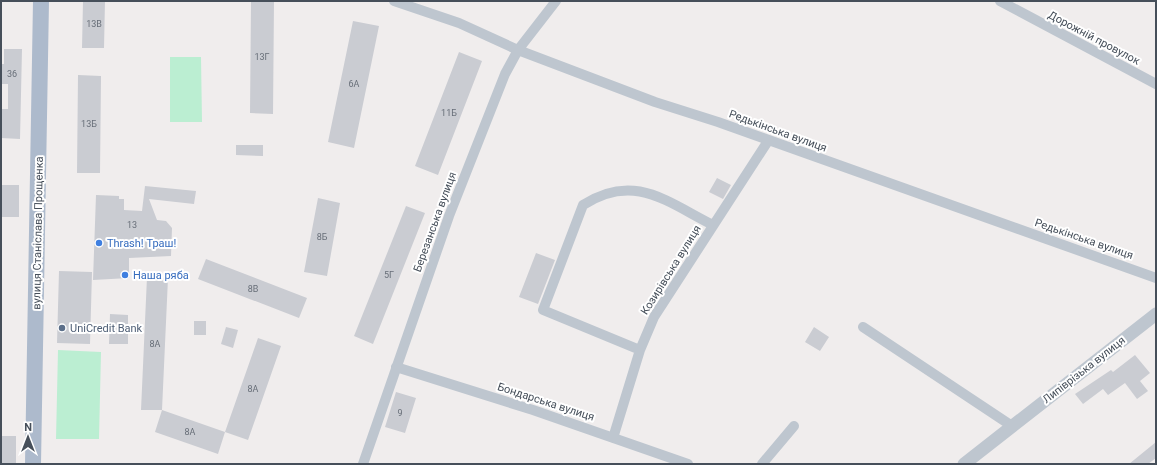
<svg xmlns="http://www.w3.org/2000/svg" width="1157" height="465" font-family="Roboto,sans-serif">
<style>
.green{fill:#bbeed2}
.building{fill:#caccd2}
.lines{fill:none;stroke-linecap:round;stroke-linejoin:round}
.minor{stroke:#bec6cf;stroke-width:10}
.tertiary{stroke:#bec6cf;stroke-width:13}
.primary{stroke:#adbacc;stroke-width:16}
.shop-dot{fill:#3f7fe0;stroke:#fff;stroke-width:1.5}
.service-dot{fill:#5c6f8a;stroke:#fff;stroke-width:1.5}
.labels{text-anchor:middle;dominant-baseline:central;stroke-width:4;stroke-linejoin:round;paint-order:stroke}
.number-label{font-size:9px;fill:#676e78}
.street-label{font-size:11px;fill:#464f5a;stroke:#fff}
.shop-label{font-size:11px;fill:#366cbe;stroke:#fff;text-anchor:start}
.service-label{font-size:11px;fill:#4e5e75;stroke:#fff;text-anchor:start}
</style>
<rect width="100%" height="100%" fill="#f0eded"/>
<path class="green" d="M 170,57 L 201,57 L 202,122 L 170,122 Z
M 58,350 L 101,352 L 99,439 L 56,439 Z"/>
<path class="building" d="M 83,1 L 105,1 L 104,48 L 82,48 Z
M 251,1 L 274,1 L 273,114 L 250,113 Z
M 353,21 L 379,26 L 354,148 L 328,142 Z
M 4,49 L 22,49 L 20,139 L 1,138 L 1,109 L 8,109 L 8,84 L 1,84 L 1,64 L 4,64 Z
M 459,52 L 482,61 L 438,175 L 415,166 Z
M 78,75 L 101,76 L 100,173 L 77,173 Z
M 236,145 L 263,145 L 263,156 L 236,155 Z
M 717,178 L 731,185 L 723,199 L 709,192 Z
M 1,185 L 19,185 L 19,217 L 1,217 Z
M 145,186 L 196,191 L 194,204 L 149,199 L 157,220 L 166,221 L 172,228 L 171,256 L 129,258 L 129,278 L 93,280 L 96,195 L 119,196 L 119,199 L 124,199 L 124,210 L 142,211 Z
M 318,198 L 340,203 L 327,276 L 304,272 Z
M 406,206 L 425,213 L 373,344 L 354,336 Z
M 536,253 L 555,260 L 538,304 L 519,297 Z
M 206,259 L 307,298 L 299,318 L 198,279 Z
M 59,271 L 92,272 L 90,344 L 57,343 Z
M 147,277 L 168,278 L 162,410 L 141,410 Z
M 110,314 L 128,315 L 128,344 L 109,344 Z
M 194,321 L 206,321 L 206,335 L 194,335 Z
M 226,327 L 238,330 L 233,348 L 221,344 Z
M 814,327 L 829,337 L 820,351 L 805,342 Z
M 258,338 L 281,346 L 248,440 L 225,432 Z
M 1135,355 L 1150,373 L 1140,381 L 1148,391 L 1137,399 L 1125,383 L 1108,395 L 1103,389 L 1083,404 L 1075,394 L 1111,370 L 1113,372 Z
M 396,392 L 416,398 L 405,433 L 385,427 Z
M 162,410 L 225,432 L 218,454 L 155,432 Z
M 1,436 L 16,436 L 16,464 L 1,464 Z
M 1156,442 L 1156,458 L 1148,464 L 1129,464 Z"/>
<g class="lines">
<path class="minor" d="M 394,1 L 459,23 L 518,50 L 655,102 L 718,122 L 1156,278
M 1000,1 L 1156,84
M 863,327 L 1012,426
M 640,350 L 543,310 L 583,205 C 634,172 667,202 713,225
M 396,367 L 533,410 L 688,464
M 613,438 L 640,350 L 654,317 L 768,141
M 363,464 L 449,216 L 505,74 L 518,50 L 556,1
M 762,464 L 794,426"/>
<path class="tertiary" d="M 964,464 L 1156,314"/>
<path class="primary" d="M 33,464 L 41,1"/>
</g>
<g class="shop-dot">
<circle cx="99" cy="243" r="4"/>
<circle cx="125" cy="275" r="4"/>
</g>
<circle class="service-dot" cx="62" cy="328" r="4"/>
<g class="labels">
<g class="number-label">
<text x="94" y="24">13В</text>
<text x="262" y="57">13Г</text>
<text x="12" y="74">36</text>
<text x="354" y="84">6А</text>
<text x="449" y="113">11Б</text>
<text x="89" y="124">13Б</text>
<text x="132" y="225">13</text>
<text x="322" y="237">8Б</text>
<text x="389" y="275">5Г</text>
<text x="253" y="289">8В</text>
<text x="155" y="344">8А</text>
<text x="253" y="389">8А</text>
<text x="400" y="413">9</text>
<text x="190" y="432">8А</text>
</g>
<g class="street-label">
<text transform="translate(1094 38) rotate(28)">Дорожній провулок</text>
<text transform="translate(778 131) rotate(20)">Редькінська вулиця</text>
<text transform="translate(435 222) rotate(-70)">Березанська вулиця</text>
<text transform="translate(38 233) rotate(-89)">вулиця Станіслава Прощенка</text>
<text transform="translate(1084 239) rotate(19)">Редькінська вулиця</text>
<text transform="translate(671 270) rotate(-58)">Козирівська вулиця</text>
<text transform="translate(1084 370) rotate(-38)">Липіврізька вулиця</text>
<text transform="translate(546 402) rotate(18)">Бондарська вулиця</text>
</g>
<g class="shop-label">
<text x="107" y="243">Thrash! Траш!</text>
<text x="133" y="275">Наша ряба</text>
</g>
<g class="service-label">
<text x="70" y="328">UniCredit Bank</text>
</g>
</g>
<rect width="1157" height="465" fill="none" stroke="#464f5a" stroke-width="4"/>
<g transform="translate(28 437)" stroke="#ffffff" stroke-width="3" paint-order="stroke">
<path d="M0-3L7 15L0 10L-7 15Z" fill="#464f5a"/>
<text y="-6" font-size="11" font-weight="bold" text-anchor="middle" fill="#464f5a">N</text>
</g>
</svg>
